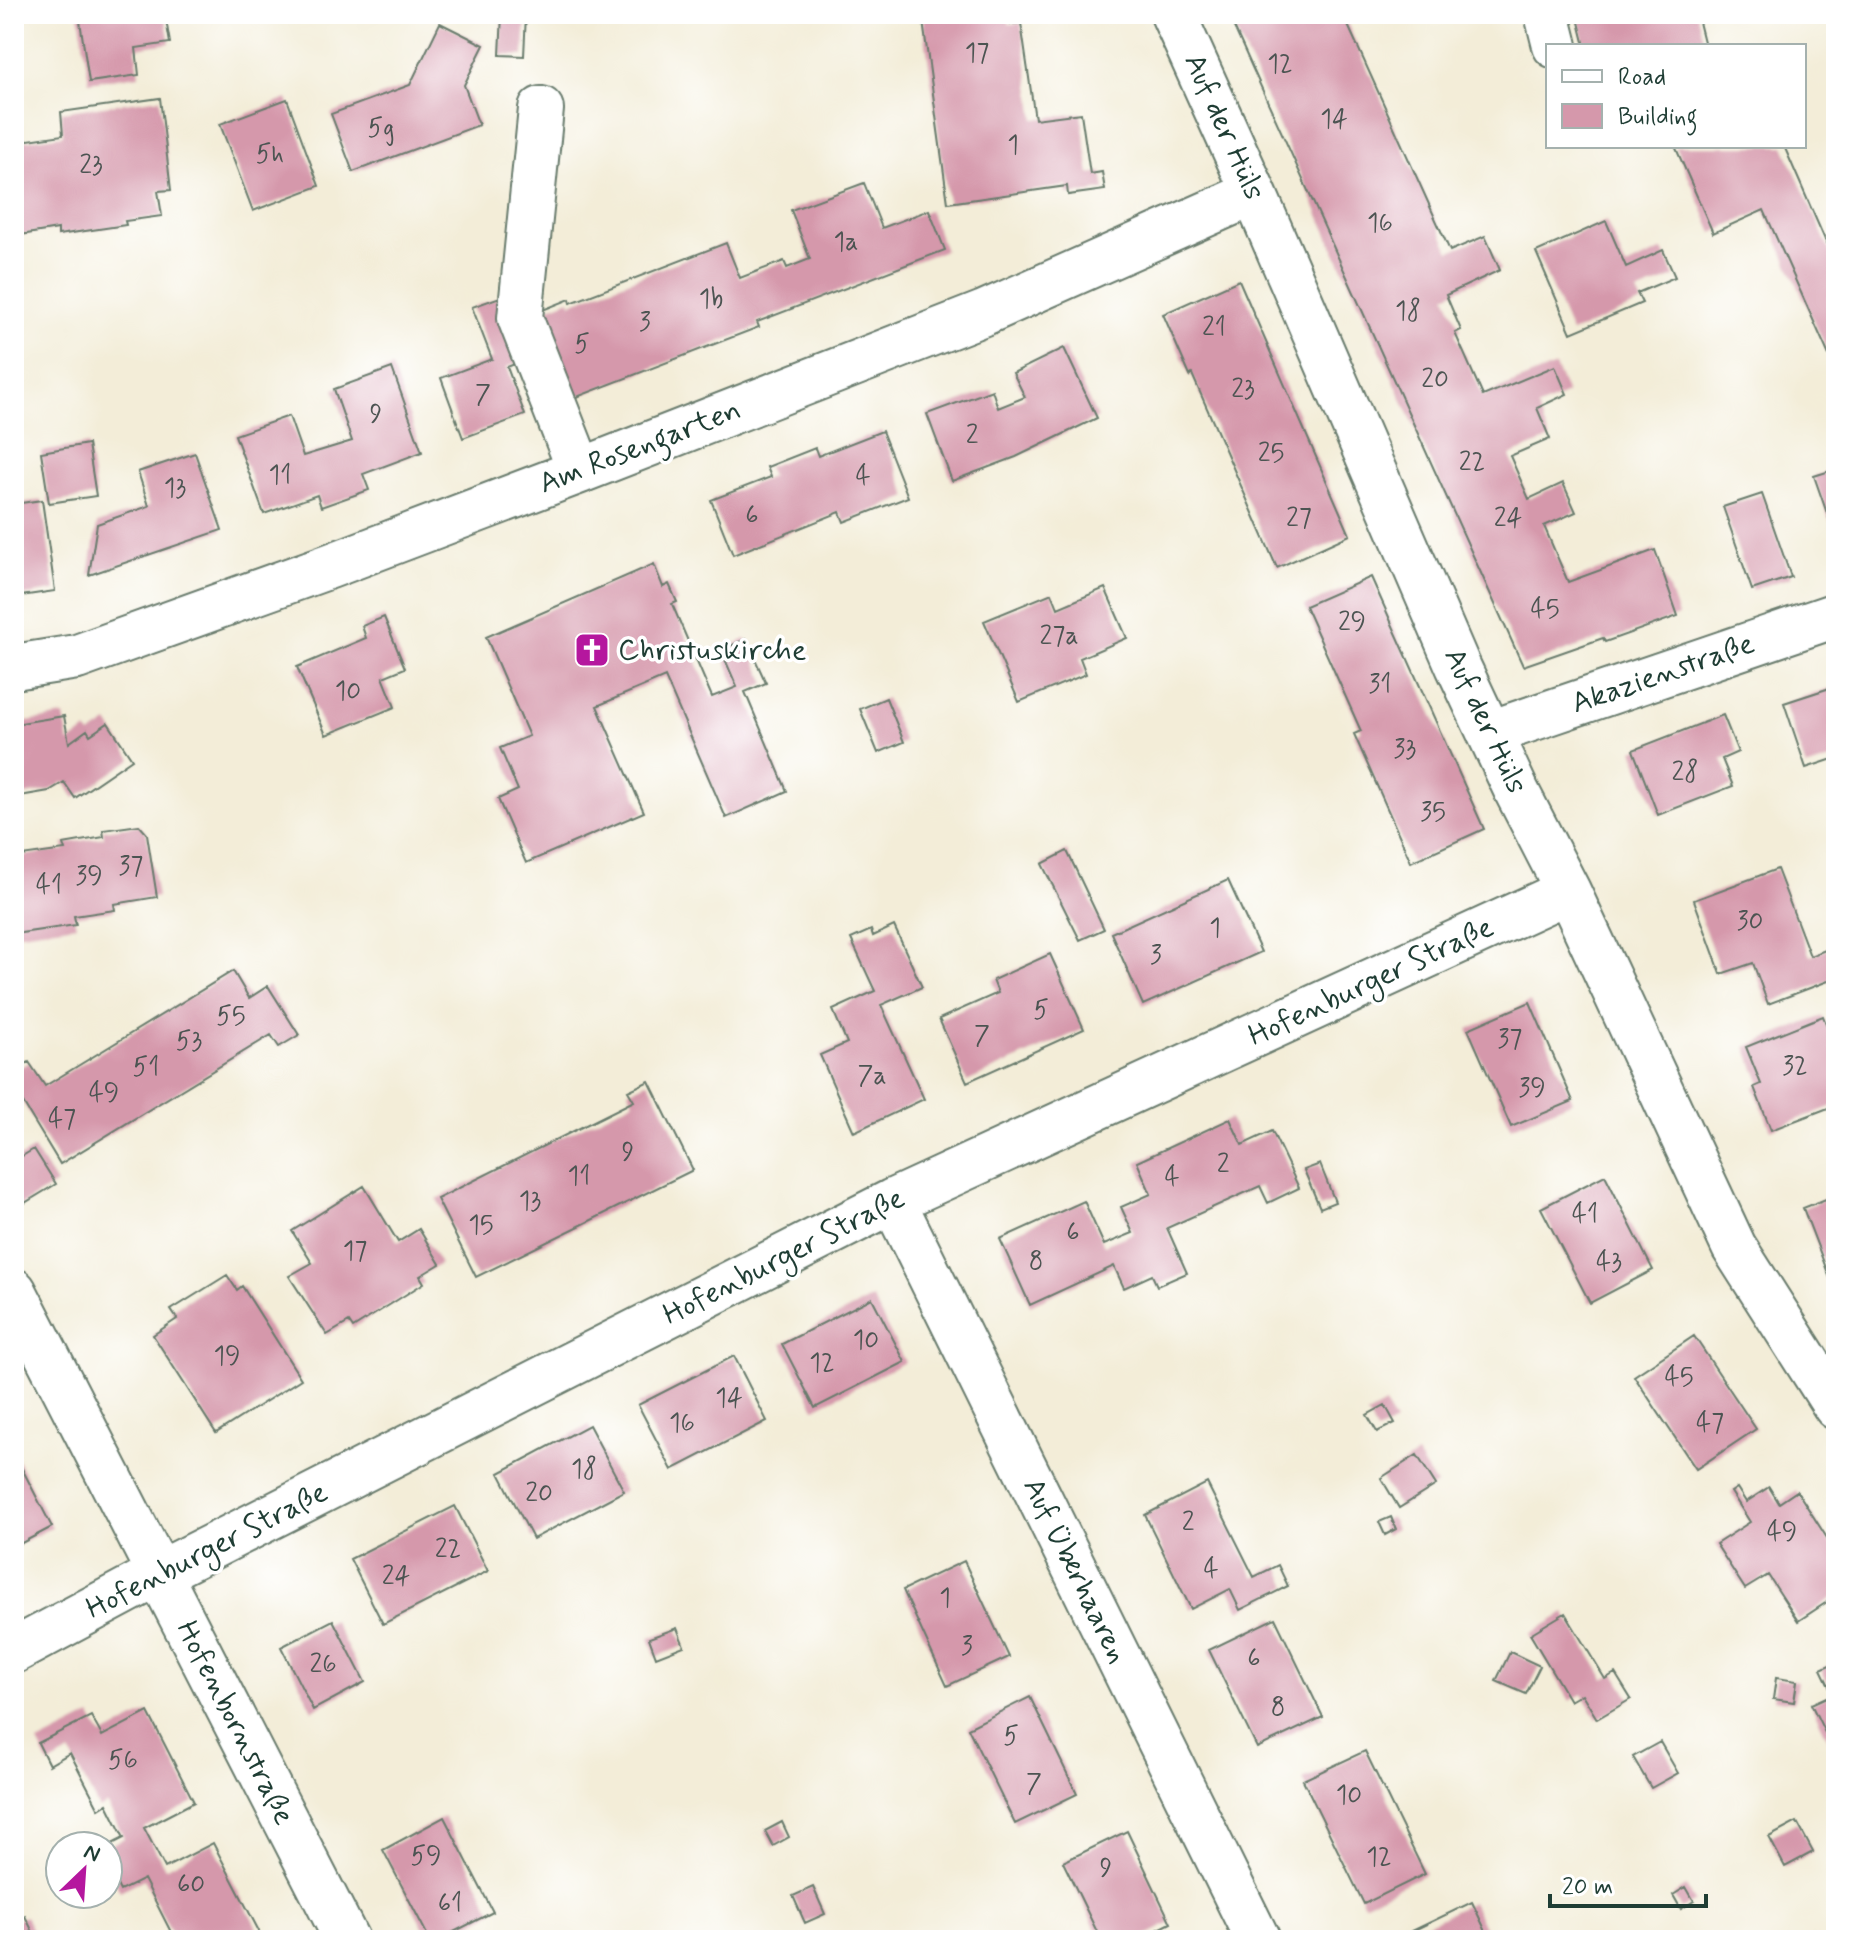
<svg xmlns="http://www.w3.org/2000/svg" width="1850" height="1954" font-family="Mynerve,sans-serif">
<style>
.building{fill:#d598ab}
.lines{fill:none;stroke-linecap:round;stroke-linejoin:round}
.minor-casing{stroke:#697b6d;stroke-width:48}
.minor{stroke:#fff;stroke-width:44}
.labels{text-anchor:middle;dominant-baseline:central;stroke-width:7;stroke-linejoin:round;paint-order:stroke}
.number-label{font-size:26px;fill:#4c5452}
.street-label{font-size:30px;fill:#1f3d34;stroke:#fff}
.poi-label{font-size:30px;fill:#1f3d34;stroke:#fff;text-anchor:start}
</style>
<rect width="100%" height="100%" fill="#fff"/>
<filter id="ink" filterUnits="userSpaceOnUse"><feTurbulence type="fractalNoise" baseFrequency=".0125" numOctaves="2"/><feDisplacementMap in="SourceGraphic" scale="16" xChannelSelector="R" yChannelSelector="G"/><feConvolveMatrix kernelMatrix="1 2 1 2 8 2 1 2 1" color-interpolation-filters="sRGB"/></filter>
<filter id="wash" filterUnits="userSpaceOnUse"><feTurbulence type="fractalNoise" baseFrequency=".006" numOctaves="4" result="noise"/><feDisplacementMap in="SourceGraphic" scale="32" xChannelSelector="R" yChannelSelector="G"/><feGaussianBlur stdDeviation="1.8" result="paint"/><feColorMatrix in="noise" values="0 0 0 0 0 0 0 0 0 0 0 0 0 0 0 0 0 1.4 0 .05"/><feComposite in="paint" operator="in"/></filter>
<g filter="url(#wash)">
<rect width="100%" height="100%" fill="#f3edd8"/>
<g id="blocks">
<path class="building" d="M 79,14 L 165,14 L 170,43 L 136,48 L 139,75 L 89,82 Z
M 502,14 L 526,14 L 524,56 L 500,55 Z
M 922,14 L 1008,14 L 1009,24 L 1021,23 L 1035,119 L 1081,113 L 1090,174 L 1102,172 L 1105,190 L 1068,195 L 1067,186 L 948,203 Z
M 1228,14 L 1343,14 L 1450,251 L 1485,236 L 1500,270 L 1446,295 L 1461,330 L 1455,333 L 1483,396 L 1555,366 L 1567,394 L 1537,408 L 1550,439 L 1510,456 L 1529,499 L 1563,483 L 1576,512 L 1544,526 L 1568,582 L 1655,550 L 1678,616 L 1605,642 L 1603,638 L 1523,666 Z
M 1577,14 L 1697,14 L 1705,46 L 1585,46 Z
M 440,23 L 484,45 L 464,85 L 479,125 L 353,172 L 331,114 L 410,85 Z
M 160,98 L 171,190 L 158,191 L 162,216 L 125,221 L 126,225 L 58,235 L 58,229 L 14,236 L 14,142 L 63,135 L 61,112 Z
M 287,99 L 319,186 L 253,211 L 220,124 Z
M 1675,146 L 1784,146 L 1836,265 L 1836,371 L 1764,210 L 1713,233 Z
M 864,183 L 882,228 L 929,210 L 945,250 L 757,322 L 759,327 L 569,400 L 535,313 L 570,299 L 571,303 L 726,243 L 740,278 L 784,261 L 787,268 L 810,259 L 791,210 Z
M 1606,221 L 1626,267 L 1663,250 L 1675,277 L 1637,293 L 1642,303 L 1571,333 L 1536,252 Z
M 1239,280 L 1350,535 L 1277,568 L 1192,374 L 1190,376 L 1163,314 Z
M 511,293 L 525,360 L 507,367 L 525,415 L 463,438 L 441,378 L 492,359 L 472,307 Z
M 1064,348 L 1097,418 L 1016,457 L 952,481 L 927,414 L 992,390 L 998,408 L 1025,397 L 1013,373 Z
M 392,368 L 422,452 L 363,474 L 369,490 L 321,507 L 317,495 L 264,514 L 235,435 L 289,416 L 303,456 L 352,441 L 334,389 Z
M 882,431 L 908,497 L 844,522 L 840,512 L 733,555 L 711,500 L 771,477 L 767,467 L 815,448 L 818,456 Z
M 88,444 L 96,496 L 49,503 L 41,452 Z
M 195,453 L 222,530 L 89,575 L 97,524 L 149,506 L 138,472 Z
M 1836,469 L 1836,539 L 1814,476 Z
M 1762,494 L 1791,577 L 1752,590 L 1723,507 Z
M 42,500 L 55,591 L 14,597 L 14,504 Z
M 654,564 L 663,587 L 669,584 L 677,602 L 672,604 L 712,697 L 737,687 L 721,650 L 746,639 L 766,683 L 745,692 L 787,791 L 726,818 L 665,677 L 597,706 L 644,812 L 526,863 L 498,799 L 518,790 L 500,748 L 529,736 L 486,637 Z
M 1371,577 L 1484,829 L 1411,862 L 1354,734 L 1361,731 L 1305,606 Z
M 1105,588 L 1127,638 L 1080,658 L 1086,674 L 1019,702 L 984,621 L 1052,593 L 1058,608 Z
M 384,617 L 405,668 L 383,677 L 395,707 L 326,735 L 297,667 L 366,638 L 362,626 Z
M 1836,686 L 1836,758 L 1806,768 L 1784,703 Z
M 886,698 L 904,742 L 878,753 L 860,709 Z
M 1723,715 L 1738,752 L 1722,759 L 1733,786 L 1658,815 L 1633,750 Z
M 64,716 L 69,743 L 87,730 L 90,735 L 108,723 L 132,759 L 75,798 L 64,782 L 49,791 L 14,797 L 14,724 Z
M 139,825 L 147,834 L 157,897 L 114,904 L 115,910 L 74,916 L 76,925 L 14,934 L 14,857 L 65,850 L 63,844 L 104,837 L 103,830 Z
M 1067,851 L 1104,929 L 1080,940 L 1042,864 Z
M 1777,869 L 1810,956 L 1836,946 L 1836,978 L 1768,1004 L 1753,963 L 1721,974 L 1694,900 Z
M 1228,880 L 1261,952 L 1143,1005 L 1111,933 Z
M 894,926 L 922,987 L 881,1005 L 924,1099 L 854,1132 L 820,1055 L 847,1043 L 833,1010 L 875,991 L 851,939 L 871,930 L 873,936 Z
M 1050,954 L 1084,1029 L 967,1082 L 939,1019 L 998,993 L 993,980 Z
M 233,971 L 249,998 L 268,986 L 299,1035 L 279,1047 L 271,1035 L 60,1164 L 14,1088 L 14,1071 L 29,1062 L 45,1086 Z
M 1530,1002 L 1573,1101 L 1511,1127 L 1468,1029 Z
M 1823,1016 L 1836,1049 L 1836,1105 L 1771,1130 L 1754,1087 L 1761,1084 L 1746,1047 Z
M 649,1081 L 693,1170 L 476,1277 L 437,1199 L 634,1101 L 628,1091 Z
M 1230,1119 L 1242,1145 L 1272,1131 L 1299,1188 L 1268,1203 L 1260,1186 L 1167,1228 L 1187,1273 L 1157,1286 L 1152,1275 L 1124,1288 L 1114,1266 L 1030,1305 L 1000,1239 L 1084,1201 L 1104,1245 L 1133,1233 L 1121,1207 L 1151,1194 L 1137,1162 Z
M 34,1149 L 56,1184 L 18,1207 L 14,1200 L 14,1161 Z
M 1320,1164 L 1335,1202 L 1320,1208 L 1304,1170 Z
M 1605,1175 L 1653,1270 L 1590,1303 L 1541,1208 Z
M 364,1186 L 398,1242 L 419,1229 L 440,1264 L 420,1276 L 424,1283 L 353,1328 L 349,1322 L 327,1335 L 289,1276 L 312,1263 L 292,1231 Z
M 1836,1195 L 1836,1294 L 1803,1208 Z
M 227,1275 L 237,1290 L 242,1286 L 301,1379 L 216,1433 L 153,1335 L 177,1319 L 171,1310 Z
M 872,1298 L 905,1362 L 815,1408 L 782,1344 Z
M 1694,1336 L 1756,1429 L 1696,1469 L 1634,1376 Z
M 734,1356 L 767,1421 L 672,1470 L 638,1405 Z
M 1385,1405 L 1395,1423 L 1377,1432 L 1367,1415 Z
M 589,1425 L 624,1491 L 533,1539 L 499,1473 Z
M 14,1453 L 52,1527 L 14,1547 Z
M 1417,1455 L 1436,1485 L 1399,1508 L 1381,1478 Z
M 1207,1483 L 1254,1577 L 1278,1565 L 1288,1586 L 1240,1610 L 1230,1589 L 1191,1609 L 1145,1515 Z
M 1769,1487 L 1779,1503 L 1797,1491 L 1836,1552 L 1836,1596 L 1798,1621 L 1768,1575 L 1745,1589 L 1716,1544 L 1750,1522 L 1731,1492 L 1737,1488 L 1746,1502 Z
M 455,1506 L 488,1571 L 383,1624 L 350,1559 Z
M 1391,1517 L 1396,1529 L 1385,1535 L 1379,1522 Z
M 964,1561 L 1009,1657 L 947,1686 L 903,1590 Z
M 1565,1613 L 1605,1679 L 1615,1673 L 1631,1699 L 1597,1719 L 1582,1694 L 1570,1701 L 1530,1634 Z
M 1275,1618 L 1323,1717 L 1257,1748 L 1209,1650 Z
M 333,1620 L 365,1682 L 313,1710 L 281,1647 Z
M 677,1628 L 684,1646 L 656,1657 L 649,1638 Z
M 1510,1652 L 1540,1666 L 1526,1694 L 1496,1681 Z
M 1836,1662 L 1836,1749 L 1833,1742 L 1830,1743 L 1811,1704 L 1833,1694 L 1821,1669 Z
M 1776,1678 L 1797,1681 L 1794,1702 L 1773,1699 Z
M 1030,1697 L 1077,1794 L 1015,1824 L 968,1728 Z
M 148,1712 L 194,1802 L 144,1828 L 165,1868 L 213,1843 L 262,1937 L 257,1940 L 175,1940 L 144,1879 L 120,1891 L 108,1867 L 108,1846 L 124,1838 L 107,1804 L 99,1809 L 70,1753 L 49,1765 L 38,1743 L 91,1716 L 102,1736 Z
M 1660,1742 L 1678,1773 L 1651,1788 L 1633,1757 Z
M 1365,1751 L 1425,1874 L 1364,1904 L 1303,1780 Z
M 444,1817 L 493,1912 L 438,1940 L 430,1940 L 383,1850 Z
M 782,1822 L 789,1837 L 773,1846 L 765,1831 Z
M 1797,1822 L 1813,1852 L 1785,1867 L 1769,1837 Z
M 1127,1831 L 1171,1923 L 1137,1940 L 1101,1940 L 1063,1862 Z
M 813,1887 L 825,1914 L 805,1923 L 793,1896 Z
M 1686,1887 L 1694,1901 L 1681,1909 L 1673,1895 Z
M 1472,1902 L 1490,1940 L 1412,1940 L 1408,1933 Z
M 25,1916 L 35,1936 L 28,1940 L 14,1940 L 14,1922 Z"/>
</g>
</g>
<g filter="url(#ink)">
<use href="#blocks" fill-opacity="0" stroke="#697b6d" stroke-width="2"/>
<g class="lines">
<defs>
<path id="minor" d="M 1173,14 L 1254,193 L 1458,666 L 1517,792 L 1568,891 L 1734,1247 L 1836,1407
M 1547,14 L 1555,46
M 541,109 L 520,318 L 580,471
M 14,667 L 77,657 L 330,566 L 580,471 L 984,313 L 1254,193
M 1490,733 L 1836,615
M 893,1201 L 1258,1940
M 14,1291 L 347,1940
M 14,1651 L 158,1574 L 893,1201 L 1568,891"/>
</defs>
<use href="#minor" class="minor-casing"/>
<use href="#minor" class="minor"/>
</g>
</g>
<defs>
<symbol id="church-square" viewBox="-11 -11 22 22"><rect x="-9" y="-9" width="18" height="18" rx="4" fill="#b5179e" stroke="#fff"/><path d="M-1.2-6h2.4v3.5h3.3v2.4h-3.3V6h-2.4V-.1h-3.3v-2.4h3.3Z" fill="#fff"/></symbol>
</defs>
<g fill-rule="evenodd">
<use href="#church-square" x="572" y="630" width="40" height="40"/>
</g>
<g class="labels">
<g class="number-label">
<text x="977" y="54">17</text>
<text x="1280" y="65">12</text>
<text x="1334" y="120">14</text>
<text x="381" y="129">5g</text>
<text x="1013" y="146">1</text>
<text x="270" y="155">5h</text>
<text x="91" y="166">23</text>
<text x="1380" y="224">16</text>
<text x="846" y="243">1a</text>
<text x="711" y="300">1b</text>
<text x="1408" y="312">18</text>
<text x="645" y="323">3</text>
<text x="1214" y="328">21</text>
<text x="582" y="345">5</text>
<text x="1435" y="380">20</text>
<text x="1243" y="390">23</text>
<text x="483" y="396">7</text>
<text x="376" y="415">9</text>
<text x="972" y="436">2</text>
<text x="1271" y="454">25</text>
<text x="1472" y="463">22</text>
<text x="280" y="476">11</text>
<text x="863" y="477">4</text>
<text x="175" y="489">13</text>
<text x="752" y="516">6</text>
<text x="1299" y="519">27</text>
<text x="1508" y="519">24</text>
<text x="1545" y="610">45</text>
<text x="1352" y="623">29</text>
<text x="1059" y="637">27a</text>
<text x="1380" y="685">31</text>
<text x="348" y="692">10</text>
<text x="1405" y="750">33</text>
<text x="1685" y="773">28</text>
<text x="1433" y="813">35</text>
<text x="131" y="867">37</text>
<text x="89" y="877">39</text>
<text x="49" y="886">41</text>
<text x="1750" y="922">30</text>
<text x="1215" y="929">1</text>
<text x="1156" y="956">3</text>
<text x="1041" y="1011">5</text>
<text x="231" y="1017">55</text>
<text x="982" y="1037">7</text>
<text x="1510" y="1040">37</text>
<text x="189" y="1042">53</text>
<text x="1795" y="1067">32</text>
<text x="146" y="1068">51</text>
<text x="872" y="1077">7a</text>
<text x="1532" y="1089">39</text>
<text x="104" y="1094">49</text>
<text x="62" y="1120">47</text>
<text x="628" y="1153">9</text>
<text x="1223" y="1165">2</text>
<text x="579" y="1177">11</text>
<text x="1172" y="1178">4</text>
<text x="530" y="1202">13</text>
<text x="1585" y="1215">41</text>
<text x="481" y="1226">15</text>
<text x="1073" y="1233">6</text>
<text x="355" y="1252">17</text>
<text x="1036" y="1262">8</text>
<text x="1609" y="1263">43</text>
<text x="866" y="1341">10</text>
<text x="227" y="1357">19</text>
<text x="822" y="1364">12</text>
<text x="1679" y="1378">45</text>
<text x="729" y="1399">14</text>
<text x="682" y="1424">16</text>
<text x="1710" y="1424">47</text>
<text x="584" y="1470">18</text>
<text x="539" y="1494">20</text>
<text x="1188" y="1523">2</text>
<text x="1782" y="1533">49</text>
<text x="448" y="1550">22</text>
<text x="1211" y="1570">4</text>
<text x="396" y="1577">24</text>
<text x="945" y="1599">1</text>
<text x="967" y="1647">3</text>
<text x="1254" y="1659">6</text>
<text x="323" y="1665">26</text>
<text x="1278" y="1708">8</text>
<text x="1011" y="1737">5</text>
<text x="123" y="1761">56</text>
<text x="1034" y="1785">7</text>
<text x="1349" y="1796">10</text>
<text x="426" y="1857">59</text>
<text x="1379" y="1858">12</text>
<text x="1106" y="1869">9</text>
<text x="191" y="1885">60</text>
<text x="450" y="1904">61</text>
</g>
<g class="street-label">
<text transform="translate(1224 127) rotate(66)">Auf der Hüls</text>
<text transform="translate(640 447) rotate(-21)">Am Rosengarten</text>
<text transform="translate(1663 674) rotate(-19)">Akazienstraße</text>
<text transform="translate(1485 721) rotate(65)">Auf der Hüls</text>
<text transform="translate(1371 982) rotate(-25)">Hofenburger Straße</text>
<text transform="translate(784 1257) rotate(-27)">Hofenburger Straße</text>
<text transform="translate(207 1551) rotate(-27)">Hofenburger Straße</text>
<text transform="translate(1075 1571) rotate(64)">Auf Überhaaren</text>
<text transform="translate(235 1723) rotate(63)">Hofenbornstraße</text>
</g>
<g class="poi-label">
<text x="618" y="650">Christuskirche</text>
</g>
</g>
<rect width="1850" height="1954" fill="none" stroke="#fff" stroke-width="48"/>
<rect x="1546" y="44" width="260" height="104" fill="#ffffff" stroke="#a5b1ae" stroke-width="2"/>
<rect x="1562" y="70" width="40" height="12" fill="#ffffff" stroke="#a5b1ae" stroke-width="2"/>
<text x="1618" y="84" font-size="24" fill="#1f3d34">Road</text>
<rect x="1562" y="104" width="40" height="24" fill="#d598ab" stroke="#a5b1ae" stroke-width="2"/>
<text x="1618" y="124" font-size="24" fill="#1f3d34">Building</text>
<g transform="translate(84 1870) rotate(25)"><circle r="38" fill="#ffffff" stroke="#a5b1ae" stroke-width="2"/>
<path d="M0-6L14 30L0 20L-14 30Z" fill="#b5179e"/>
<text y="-12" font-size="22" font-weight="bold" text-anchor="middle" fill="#1f3d34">N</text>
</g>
<path d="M1550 1894v12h156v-12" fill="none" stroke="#1f3d34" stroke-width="4"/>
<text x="1562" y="1894" font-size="24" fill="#1f3d34" stroke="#ffffff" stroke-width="6" paint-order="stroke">20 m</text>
</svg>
